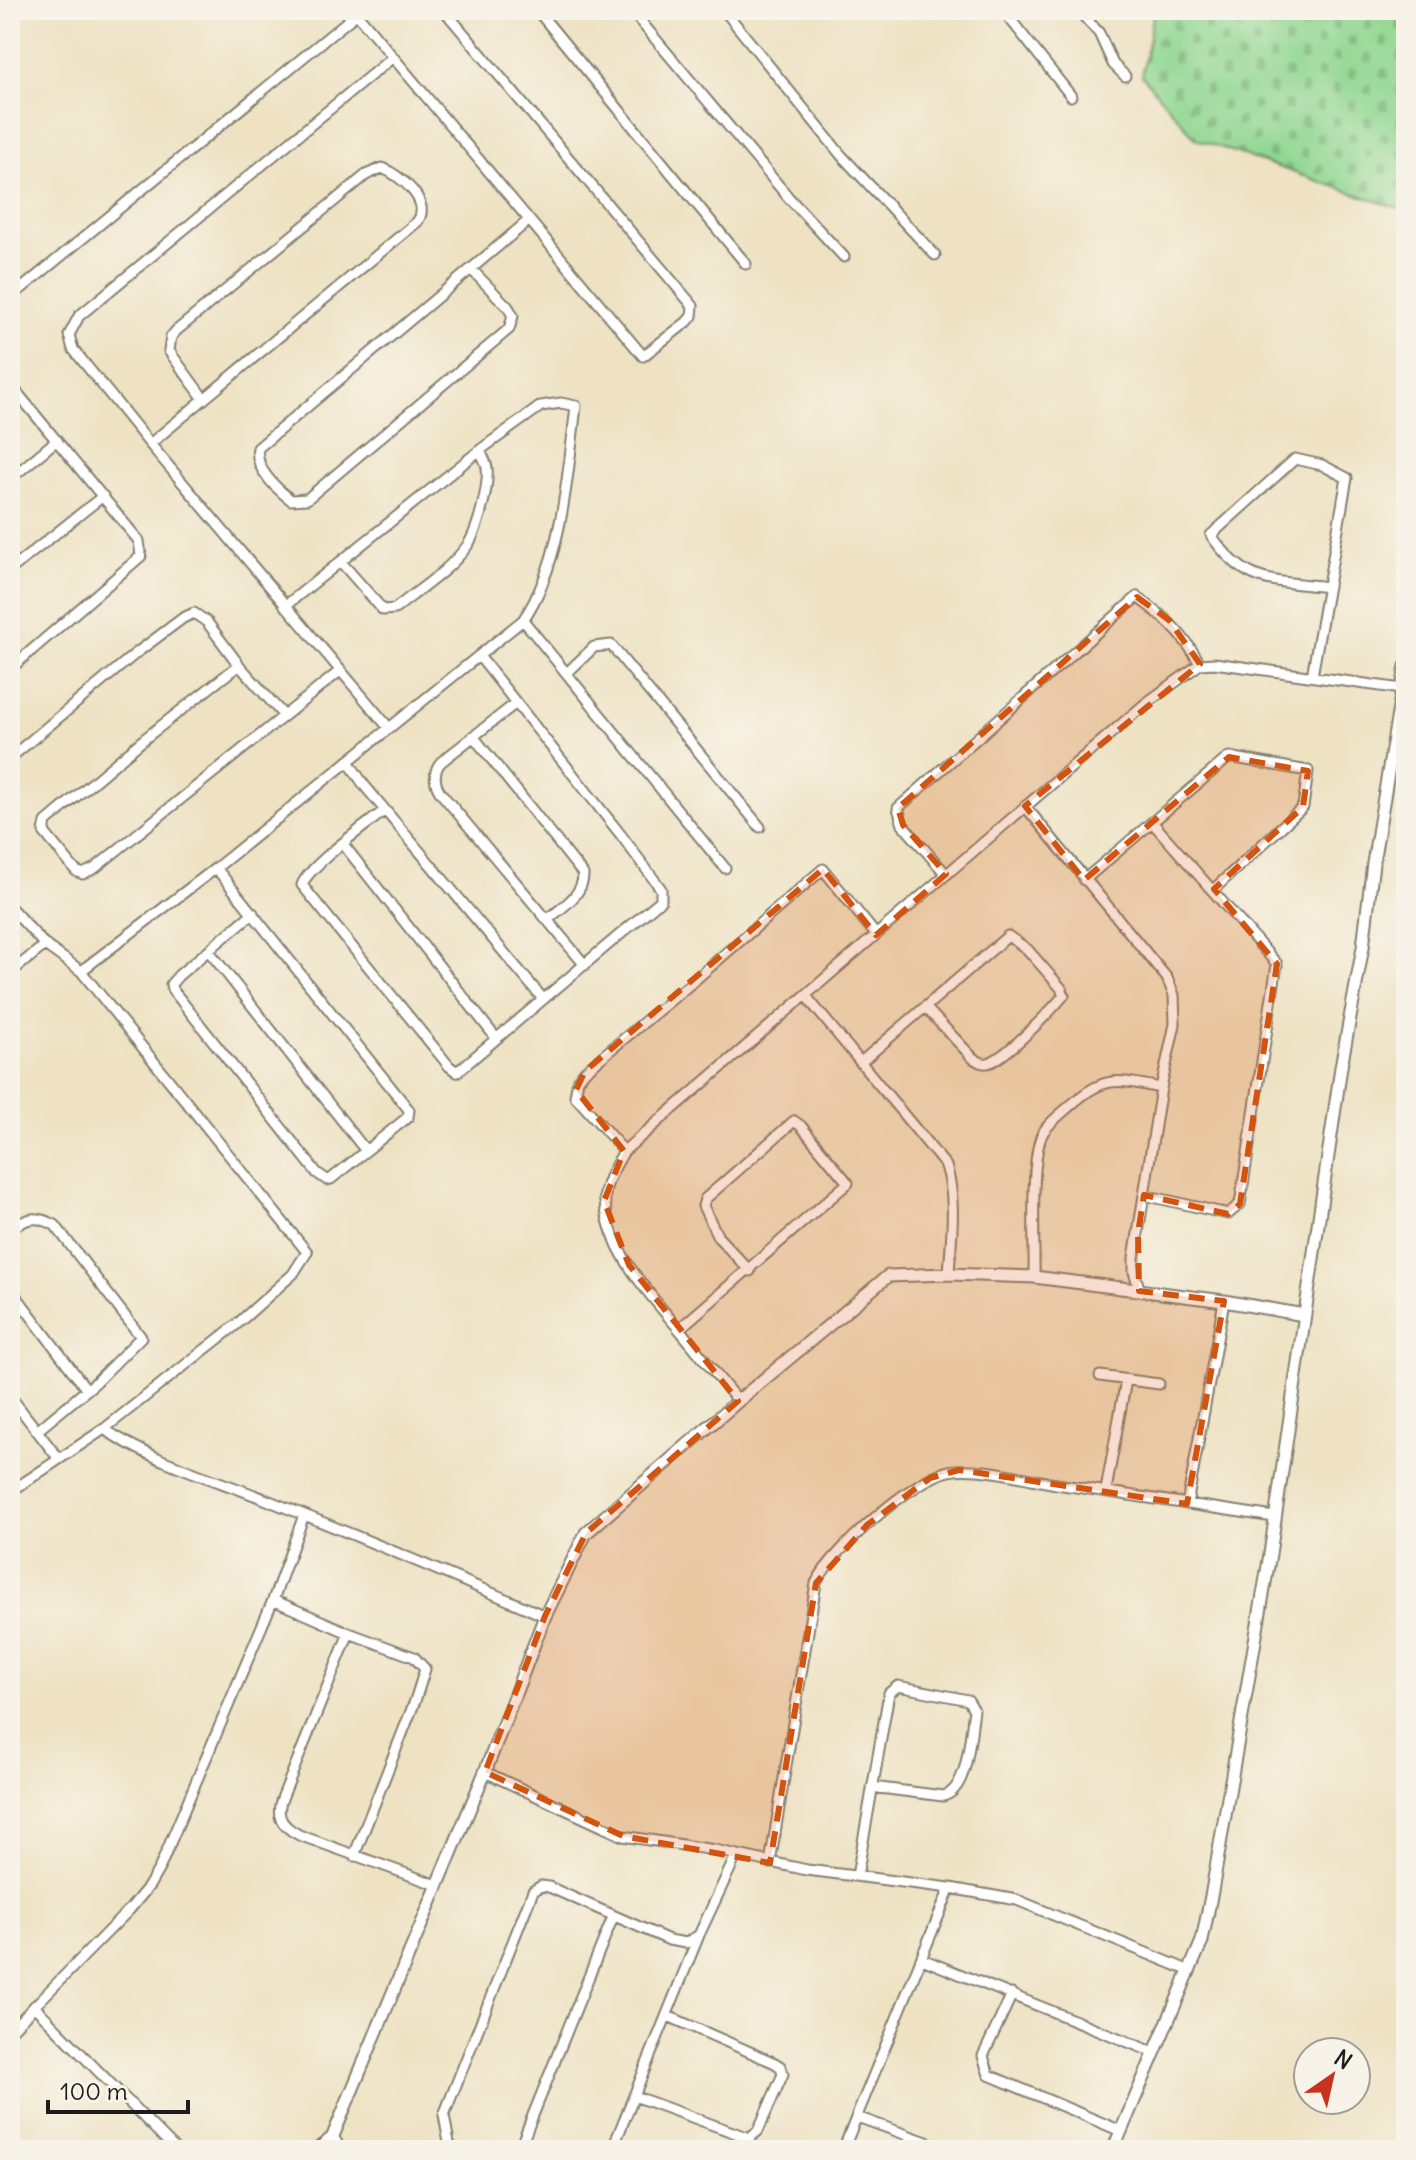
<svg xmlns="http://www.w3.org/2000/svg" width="1416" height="2160" font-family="Delius,sans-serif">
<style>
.cemetery{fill:url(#cemetery-stones);stroke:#567a56;stroke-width:2}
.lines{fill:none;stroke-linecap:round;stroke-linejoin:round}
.minor-casing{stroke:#857f70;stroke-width:13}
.tertiary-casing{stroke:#857f70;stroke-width:15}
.minor{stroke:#fff;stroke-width:9}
.tertiary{stroke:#fff;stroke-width:11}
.marked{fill:#d4530e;fill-opacity:0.2;stroke:#d4530e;stroke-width:6;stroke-dasharray:16 10;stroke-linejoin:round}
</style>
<defs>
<pattern id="cemetery-stones" width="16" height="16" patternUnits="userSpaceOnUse" patternTransform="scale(2)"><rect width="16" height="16" fill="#90d791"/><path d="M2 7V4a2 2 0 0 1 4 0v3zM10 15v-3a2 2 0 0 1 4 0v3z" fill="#7cb87c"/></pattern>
</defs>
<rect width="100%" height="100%" fill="#f7f3e8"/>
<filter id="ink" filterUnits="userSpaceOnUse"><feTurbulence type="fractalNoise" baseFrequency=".0125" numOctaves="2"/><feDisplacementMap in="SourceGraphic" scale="16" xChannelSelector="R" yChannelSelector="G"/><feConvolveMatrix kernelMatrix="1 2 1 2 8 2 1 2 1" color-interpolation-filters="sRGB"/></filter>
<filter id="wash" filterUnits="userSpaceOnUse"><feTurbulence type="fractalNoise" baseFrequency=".006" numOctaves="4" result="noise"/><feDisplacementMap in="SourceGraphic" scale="32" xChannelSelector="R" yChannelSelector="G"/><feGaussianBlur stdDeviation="1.8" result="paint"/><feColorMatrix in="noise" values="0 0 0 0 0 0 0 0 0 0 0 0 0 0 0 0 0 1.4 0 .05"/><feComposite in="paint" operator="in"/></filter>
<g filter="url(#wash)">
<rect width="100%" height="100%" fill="#eee2c3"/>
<path class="cemetery" d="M 1154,10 L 1406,10 L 1406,211 L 1196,139 L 1142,76 Z"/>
</g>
<g filter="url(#ink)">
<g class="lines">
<defs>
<path id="minor" d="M 537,10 L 746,264
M 631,10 L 789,198 L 844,257
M 724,10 L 841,155 L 935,255
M 1003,10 L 1071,96
M 1078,10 L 1099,33 L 1113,64 L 1125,76
M 357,14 L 643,356 L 687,322 L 692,316 L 693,306 L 444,10
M 472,270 L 508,307 L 513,316 L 509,329 L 307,499 L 291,500 C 277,489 254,468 258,448 L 528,221
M 10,298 L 361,10
M 10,384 L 139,541 L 141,556 L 10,669
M 150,444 L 204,399 L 169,351 L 171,337 L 176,331 L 366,175 L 382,168 C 400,175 433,202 417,222 L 204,399
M 10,479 L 57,440
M 341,562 L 383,610 L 395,609 C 418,590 449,571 467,546 C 478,531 489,486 487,468 C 486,461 482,456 480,450
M 10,570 L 103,496
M 523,620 L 725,868
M 239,665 L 143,740 L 46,822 L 44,832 L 76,871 L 83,874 L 95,868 L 340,671
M 567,673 L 594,647 L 611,645 L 760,827
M 1312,676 L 1347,478 L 1322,465 L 1295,459 L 1211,535 C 1246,586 1271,580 1328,587
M 516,703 L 441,762 C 433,771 434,783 440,792 L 585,965
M 389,728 L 150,444 L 73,349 L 69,335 L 79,316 L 393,57
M 473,736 L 583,874 C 584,895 561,908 547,920
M 10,758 L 135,654 L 183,618 L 194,613 L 207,622 L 239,665 L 284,716
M 348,761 L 364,785 L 543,999
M 1025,806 L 1167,978 L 1174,995 L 1175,1024 L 1161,1088 L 1134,1258 L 1134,1272 L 1140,1291
M 385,810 C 367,825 308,866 302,885 L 449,1066 L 457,1072 L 661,900 L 661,889 L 621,835 L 479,656
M 343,844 L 496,1038
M 216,868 L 409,1110 L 408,1117 L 331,1179 L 327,1180 L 317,1173 L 172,989 L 171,984 L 179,975 L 253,913
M 946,874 L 903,825 L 898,808 L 1137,597 C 1165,617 1183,633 1200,664
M 1084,880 L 1229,757 L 1308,771 L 1303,807 L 1214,889
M 10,907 L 45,945 L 81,971 L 307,1252 L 293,1274 L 236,1325 L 104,1429 L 10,1492
M 209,951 L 366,1151
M 81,971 L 216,868 L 523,620 C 562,564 568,472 576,406 L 561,403 L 541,406 L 480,450 L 285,606
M 10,973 L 45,945
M 806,996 L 946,1166 C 957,1200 951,1239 949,1274
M 861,1062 L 1008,936 L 1027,949 L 1061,988 L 1064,995 C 1051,1011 1009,1054 991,1062 C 984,1065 979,1062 973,1058 L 926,1008
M 624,1151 L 575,1096 L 578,1080 L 585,1071 L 689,985 L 823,869 L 876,935
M 1144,1195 L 1228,1214 L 1240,1204 L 1277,964 L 1152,822
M 10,1230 C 27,1217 36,1215 55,1225 L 141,1337 L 95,1383 L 38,1430
M 1034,1277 C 1035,1246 1029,1153 1044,1131 C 1051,1121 1062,1113 1071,1105 C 1105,1074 1118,1080 1161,1088
M 10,1288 L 87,1390
M 679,1329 L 848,1183 L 801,1126 L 794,1121 L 705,1199 L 703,1206 L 718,1237 L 750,1271
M 1100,1376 L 1159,1384
M 10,1396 L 58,1458
M 738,1401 C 718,1377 699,1353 679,1329 C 649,1294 609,1251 605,1202 C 603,1184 616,1166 624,1151 L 1145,704 L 1200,664 L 1214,663 L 1402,689
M 104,1429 C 153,1462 212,1478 267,1500 C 360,1537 453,1576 545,1616
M 1106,1490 L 1126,1380
M 1187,1504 L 1224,1301
M 273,1600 L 349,1633 L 414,1657 L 425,1669 L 415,1701 L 354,1856
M 349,1633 L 283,1796 C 275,1815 280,1825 299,1835 L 437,1885
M 485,1772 L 623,1836 L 715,1850 L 807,1870 L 950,1888 L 1017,1900 L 1190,1971
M 770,1863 L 816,1583 C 832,1551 913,1478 949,1471 C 979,1465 1031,1480 1063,1485 C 1133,1496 1203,1506 1274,1517
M 857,1876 L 889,1693 L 898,1686 L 968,1700 L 974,1710 C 970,1732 969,1791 943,1796 L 872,1787
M 922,1959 L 1153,2052
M 1012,1994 L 983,2056 L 989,2075 L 1121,2131
M 34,2006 L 176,2150
M 10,2031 L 130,1909 L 149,1886 L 160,1867 L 273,1600 L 304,1515
M 634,2096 L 749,2138 L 758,2131 L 783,2074 L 781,2067 L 775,2063 L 668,2016
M 857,2117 L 949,2150
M 315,2150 L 333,2136 L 341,2150
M 454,2150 L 449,2143 L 444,2115 L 533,1891 L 541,1886 L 549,1887 L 669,1940 L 686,1943 L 699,1935
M 519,2150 L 613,1917
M 612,2150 L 699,1935 L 736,1856
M 843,2150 L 950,1888"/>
<path id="tertiary" d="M 333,2136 L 485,1772 L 545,1616 L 586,1533 L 738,1401 L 888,1276 L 949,1274 L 1034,1277 L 1224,1301 L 1304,1315
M 1113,2150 L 1202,1941 L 1212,1891 L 1270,1554 L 1341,1067 L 1363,947 L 1373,863 L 1406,666"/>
</defs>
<use href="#minor" class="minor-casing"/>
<use href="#tertiary" class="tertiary-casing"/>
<use href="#minor" class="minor"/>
<use href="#tertiary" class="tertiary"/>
</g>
</g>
<path class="marked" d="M 1137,597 L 1169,620 L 1200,664 L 1025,806 L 1084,880 L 1229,757 L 1308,771 L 1303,807 L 1214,889 L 1277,964 L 1240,1204 L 1228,1214 L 1144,1195 L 1138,1233 L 1139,1291 L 1224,1301 L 1187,1504 L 959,1470 L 930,1478 L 867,1525 L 816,1583 L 770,1863 L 623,1836 L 485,1772 L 545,1616 L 586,1533 L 738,1401 L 629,1265 L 604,1201 L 624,1151 L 576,1090 L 585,1071 L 823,869 L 876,935 L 946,874 L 903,825 L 898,808 Z"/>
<rect width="1416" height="2160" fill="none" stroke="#f7f3e8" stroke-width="40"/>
<g transform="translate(1332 2076) rotate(34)"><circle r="38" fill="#f7f3e8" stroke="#9f9d96" stroke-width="2"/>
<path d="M0-6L14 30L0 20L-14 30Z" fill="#c8321e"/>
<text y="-12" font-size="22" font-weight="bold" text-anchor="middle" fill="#1c1c1c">N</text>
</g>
<path d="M48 2100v12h140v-12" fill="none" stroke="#1c1c1c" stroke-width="4"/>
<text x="60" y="2100" font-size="24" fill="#1c1c1c" stroke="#f7f3e8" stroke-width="6" paint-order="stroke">100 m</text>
</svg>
